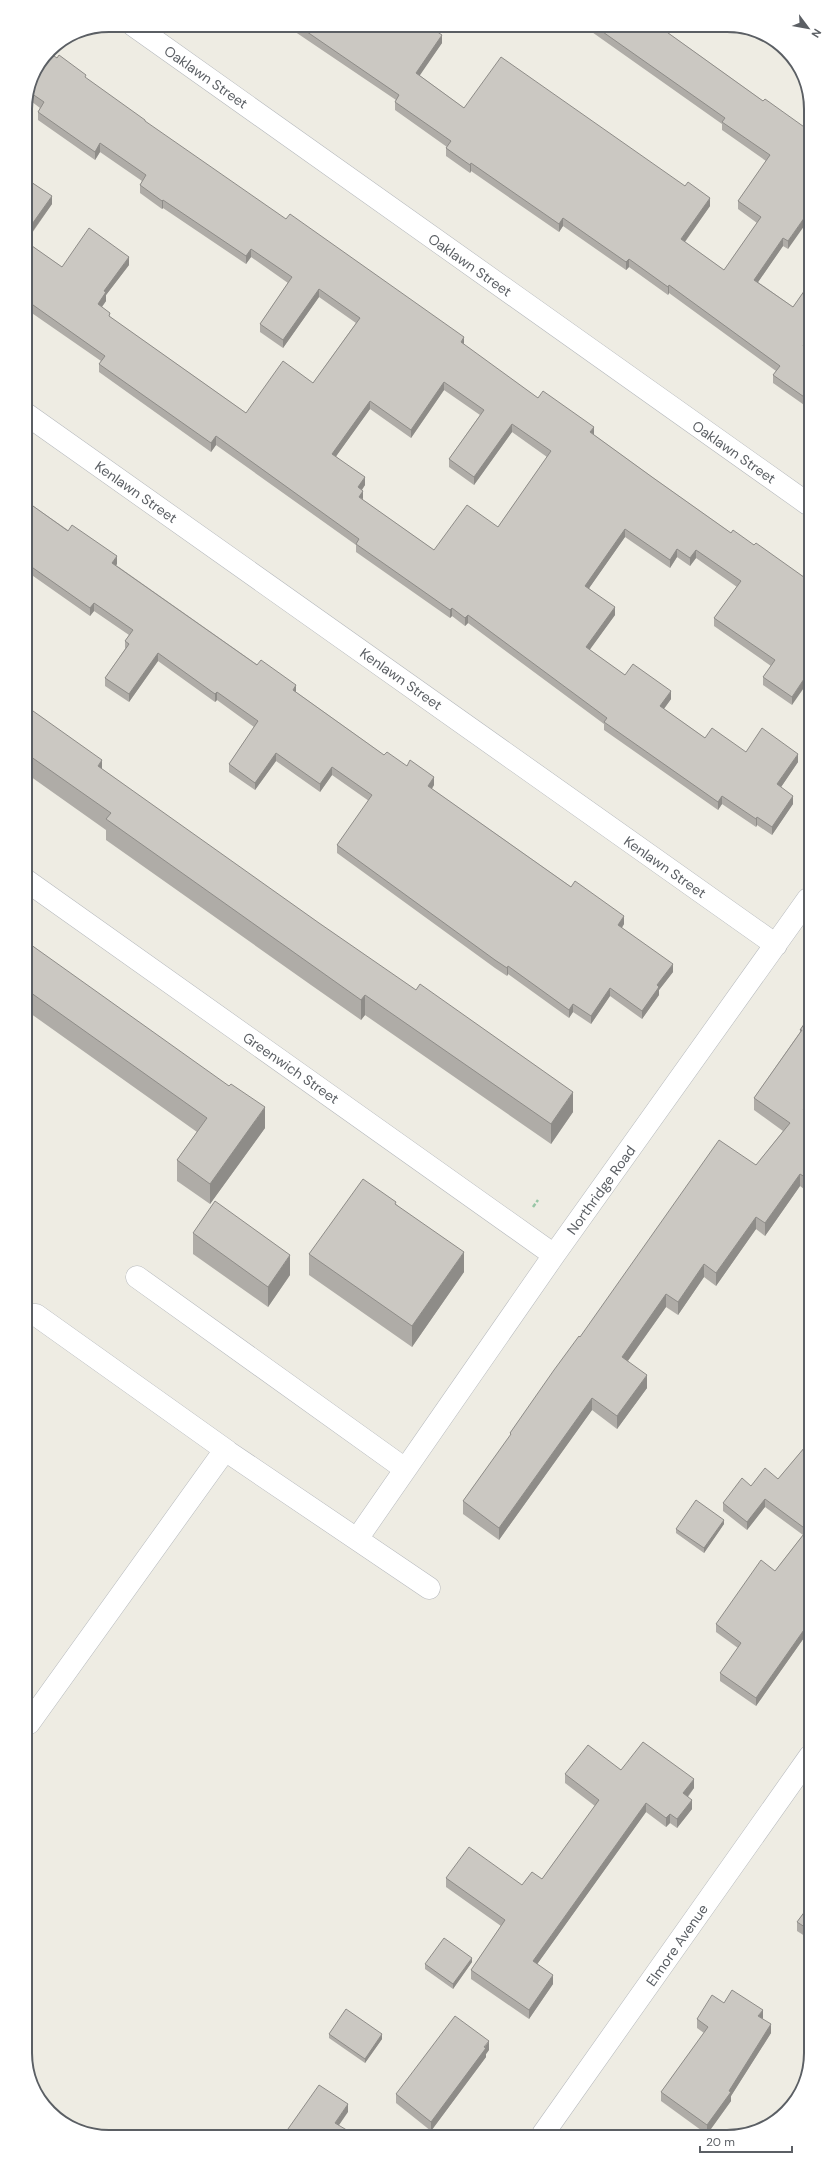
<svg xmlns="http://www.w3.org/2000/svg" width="836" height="2162" font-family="'DM Sans',sans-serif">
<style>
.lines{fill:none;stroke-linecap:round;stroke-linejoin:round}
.minor-casing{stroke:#b6b9bd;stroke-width:23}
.path{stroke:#98c6a6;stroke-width:2.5;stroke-dasharray:4 2;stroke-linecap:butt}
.minor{stroke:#fff;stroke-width:22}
.wall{fill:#afaca7;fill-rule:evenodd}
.shaded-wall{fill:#8e8c88}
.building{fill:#cbc8c2;stroke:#8e8c88;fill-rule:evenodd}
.labels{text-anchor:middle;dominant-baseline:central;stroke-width:3;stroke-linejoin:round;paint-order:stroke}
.street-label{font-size:14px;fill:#5b5f64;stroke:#fff}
.rim{fill:none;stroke:#5b5f64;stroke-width:2}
</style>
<rect width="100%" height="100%" fill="#eeece3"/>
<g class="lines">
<defs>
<path id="minor" d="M 133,25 L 808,504
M 26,414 L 776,945
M 27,881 L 554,1255
M 137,1277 L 405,1469
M 28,1315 L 36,1315 L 227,1451
M 357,1539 L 554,1255 L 808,899
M 29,1723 L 225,1450 L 429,1588
M 543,2134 L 810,1756"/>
</defs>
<use href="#minor" class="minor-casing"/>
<path class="path" d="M 533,1207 L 538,1200"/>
<use href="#minor" class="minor"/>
</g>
<path class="wall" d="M 285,25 L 430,25 L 429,26 L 442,43 L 419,75 L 464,108 L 710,206 L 685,242 L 724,270 L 757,223 L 738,209 L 738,201 L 766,161 L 722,130 L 722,124 L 582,25 L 657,25 L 763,101 L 807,129 L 788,249 L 783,246 L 758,282 L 793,307 L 807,287 L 807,347 L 806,349 L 807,349 L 807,407 L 773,383 L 773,375 L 776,371 L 669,293 L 668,295 L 629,267 L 626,270 L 563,226 L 559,232 L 471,171 L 470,173 L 446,156 L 446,148 L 447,147 L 395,110 L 395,102 L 396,100 Z
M 32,77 L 86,79 L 145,122 L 464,345 L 538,398 L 594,435 L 652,477 L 731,533 L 754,545 L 808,580 L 792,705 L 763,685 L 763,677 L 771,666 L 714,626 L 714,618 L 737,587 L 696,558 L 690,566 L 677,557 L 670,568 L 625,537 L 589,588 L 615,615 L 589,650 L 625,675 L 671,699 L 664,709 L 705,738 L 746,752 L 798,762 L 781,787 L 793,804 L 772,835 L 757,825 L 756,827 L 722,804 L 718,810 L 604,730 L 604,724 L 468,623 L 465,626 L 452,616 L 450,618 L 356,552 L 356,545 L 216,445 L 211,452 L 99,372 L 99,364 L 101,361 L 26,309 L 25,185 L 52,204 L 26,242 L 62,267 L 129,265 L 106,295 L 106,301 L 102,307 L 110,317 L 246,413 L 313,383 L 356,323 L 319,297 L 283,348 L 260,332 L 260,324 L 288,283 L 251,257 L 246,264 L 163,208 L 162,209 L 140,193 L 140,185 L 142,181 L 100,152 L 95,160 L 38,120 L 38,112 L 40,108 L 27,98 ZM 444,390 L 480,415 L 449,459 L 449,467 L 474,485 L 512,432 L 547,457 L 498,527 L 434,550 L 363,500 L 362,490 L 365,485 L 336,456 L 370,409 L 411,438 Z
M 26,501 L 117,564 L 116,565 L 296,692 L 384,755 L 434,785 L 432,789 L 624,924 L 622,928 L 673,972 L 659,990 L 659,995 L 642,1019 L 610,996 L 591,1024 L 573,1012 L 569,1018 L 508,974 L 507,976 L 495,968 L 337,853 L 337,845 L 369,801 L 332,775 L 320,792 L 276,761 L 255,790 L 229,772 L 229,764 L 254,727 L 217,700 L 215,702 L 158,661 L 129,702 L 105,686 L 105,678 L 125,649 L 125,641 L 129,635 L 94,611 L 90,616 L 26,571 Z
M 26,706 L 102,769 L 573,1112 L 551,1144 L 365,1015 L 361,1020 L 311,985 L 106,840 L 106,830 L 27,774 Z
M 27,942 L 265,1128 L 210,1204 L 177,1181 L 177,1160 L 197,1132 L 27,1011 Z
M 809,1017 L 808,1192 L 800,1186 L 765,1236 L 756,1229 L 716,1286 L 704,1277 L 678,1315 L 666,1307 L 628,1361 L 647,1388 L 617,1429 L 592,1410 L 499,1540 L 463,1514 L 463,1501 L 510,1436 L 510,1433 L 580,1337 L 756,1165 L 783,1131 L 754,1110 L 754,1098 L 800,1032 L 800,1030 Z
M 396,1204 L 464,1272 L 412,1347 L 309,1275 L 309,1254 Z
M 193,1233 L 290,1275 L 268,1307 L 193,1254 Z
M 810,1441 L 810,1638 L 806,1635 L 756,1706 L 720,1681 L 720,1673 L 738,1648 L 716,1632 L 716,1624 L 775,1571 L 803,1535 L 765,1507 L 747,1530 L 723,1511 L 723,1503 L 751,1486 L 778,1479 Z
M 724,1524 L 704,1553 L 676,1533 L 676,1529 Z
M 621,1770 L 694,1788 L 688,1797 L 692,1809 L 677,1828 L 670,1823 L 666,1827 L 646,1812 L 537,1964 L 553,1984 L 529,2019 L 471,1979 L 471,1970 L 501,1926 L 446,1887 L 446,1878 L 522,1885 L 542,1879 L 595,1806 L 565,1783 L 565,1774 Z
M 811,1903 L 811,1940 L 797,1931 L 797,1922 Z
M 472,1962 L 453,1989 L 425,1969 L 425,1964 Z
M 724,2003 L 763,2019 L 771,2033 L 731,2096 L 731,2101 L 708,2133 L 705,2133 L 661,2101 L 661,2092 L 704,2033 L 697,2028 L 697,2019 Z
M 329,2034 L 382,2039 L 365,2063 L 329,2038 Z
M 489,2050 L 486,2054 L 486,2057 L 431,2131 L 396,2103 L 396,2094 Z"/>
<path class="shaded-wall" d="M 442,35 L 442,43 L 416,81 L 416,73 Z
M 100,143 L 100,152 L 95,160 L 95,152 Z
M 471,163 L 471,171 L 470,173 L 470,165 Z
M 52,196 L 52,204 L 25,242 L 25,234 Z
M 710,198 L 710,206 L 681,247 L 681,239 Z
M 163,200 L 163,208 L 162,209 L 162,201 Z
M 807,214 L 807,222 L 788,249 L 788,241 Z
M 563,218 L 563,226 L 559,232 L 559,224 Z
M 783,238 L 783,246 L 754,288 L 754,280 Z
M 251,249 L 251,257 L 246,264 L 246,256 Z
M 129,257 L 129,265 L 106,295 L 106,301 L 98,312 L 98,304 L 104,291 Z
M 629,259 L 629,267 L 626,270 L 626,262 Z
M 669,285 L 669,293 L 668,295 L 668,287 Z
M 319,289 L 319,297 L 283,348 L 283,340 Z
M 464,337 L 464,345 L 461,342 Z
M 807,339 L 807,347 L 803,354 L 803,346 Z
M 444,382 L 444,390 L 411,438 L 411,430 Z
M 370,401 L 370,409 L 332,462 L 332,454 Z
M 512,424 L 512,432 L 474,485 L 474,477 Z
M 594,427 L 594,435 L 590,432 Z
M 216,436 L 216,445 L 211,452 L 211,443 Z
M 365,477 L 365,485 L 358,495 L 358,487 Z
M 363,491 L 363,499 L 359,497 Z
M 625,529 L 625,537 L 585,594 L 585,586 Z
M 677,549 L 677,557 L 670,568 L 670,560 Z
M 696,550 L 696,558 L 690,566 L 690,558 Z
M 117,556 L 117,564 L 112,571 L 112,563 Z
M 94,603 L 94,611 L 90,616 L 90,608 Z
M 615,607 L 615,615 L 586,655 L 586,647 Z
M 452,608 L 452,616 L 450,618 L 450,610 Z
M 468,615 L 468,623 L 465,626 L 465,618 Z
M 158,653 L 158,661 L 129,702 L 129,694 Z
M 808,673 L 808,682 L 792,705 L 792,697 Z
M 296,685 L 296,693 L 293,690 Z
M 671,691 L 671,699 L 660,714 L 660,706 Z
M 217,692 L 217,700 L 215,702 L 215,694 Z
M 276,753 L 276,761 L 255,790 L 255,783 Z
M 798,754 L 798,762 L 777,793 L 777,784 Z
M 102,760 L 102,781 L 98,766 Z
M 332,767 L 332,775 L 320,792 L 320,784 Z
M 434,777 L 434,785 L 428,794 L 428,786 Z
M 722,796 L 722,804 L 718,810 L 718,802 Z
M 793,796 L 793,804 L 772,835 L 772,827 Z
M 757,817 L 757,825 L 756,827 L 756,819 Z
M 624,916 L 624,924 L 618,933 L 618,925 Z
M 673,964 L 673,972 L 659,990 L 659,995 L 642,1019 L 642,1011 L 657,985 Z
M 508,966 L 508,974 L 507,976 L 507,968 Z
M 610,988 L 610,996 L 591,1024 L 591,1016 Z
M 365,995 L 365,1015 L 361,1020 L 361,1000 Z
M 573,1004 L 573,1012 L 569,1018 L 569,1010 Z
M 573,1092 L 573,1112 L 551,1144 L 551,1124 Z
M 809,1102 L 809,1114 L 803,1123 L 803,1110 Z
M 265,1107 L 265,1128 L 210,1204 L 210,1184 Z
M 800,1174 L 800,1186 L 765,1236 L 765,1223 Z
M 809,1178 L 809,1191 L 808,1192 L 808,1179 Z
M 756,1217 L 756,1229 L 716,1286 L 716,1273 Z
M 464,1252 L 464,1272 L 412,1347 L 412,1326 Z
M 290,1255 L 290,1275 L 268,1307 L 268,1287 Z
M 704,1264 L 704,1277 L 678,1315 L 678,1302 Z
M 666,1294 L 666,1307 L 622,1369 L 622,1357 Z
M 647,1375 L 647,1388 L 617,1429 L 617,1416 Z
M 592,1398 L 592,1410 L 499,1540 L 499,1528 Z
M 765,1499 L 765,1507 L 747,1530 L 747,1522 Z
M 724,1520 L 724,1524 L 704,1553 L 704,1548 Z
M 806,1627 L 806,1635 L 756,1706 L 756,1698 Z
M 694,1779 L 694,1788 L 683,1802 L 683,1793 Z
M 692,1800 L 692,1809 L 677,1828 L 677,1819 Z
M 646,1803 L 646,1812 L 533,1970 L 533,1961 Z
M 670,1814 L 670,1823 L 666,1827 L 666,1818 Z
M 472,1958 L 472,1962 L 453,1989 L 453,1984 Z
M 553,1975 L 553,1984 L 529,2019 L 529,2010 Z
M 763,2010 L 763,2019 L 758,2016 Z
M 771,2024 L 771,2033 L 731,2096 L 731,2101 L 708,2133 L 707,2133 L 707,2125 Z
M 382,2034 L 382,2039 L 365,2063 L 365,2059 Z
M 489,2041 L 489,2050 L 486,2054 L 486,2057 L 431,2131 L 431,2122 Z
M 348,2104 L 348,2112 L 335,2131 L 335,2123 Z"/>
<path class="building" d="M 297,25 L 427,25 L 442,35 L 416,73 L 464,108 L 501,57 L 685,186 L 688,182 L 710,198 L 681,239 L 724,270 L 761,217 L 738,201 L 770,155 L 722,122 L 725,118 L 593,25 L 657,25 L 763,101 L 765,99 L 807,129 L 807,214 L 788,241 L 783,238 L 754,280 L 793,307 L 807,287 L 807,339 L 803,346 L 807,349 L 807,399 L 773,375 L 780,366 L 669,285 L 668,287 L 629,259 L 626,262 L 563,218 L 559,224 L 471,163 L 470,165 L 446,148 L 451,141 L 395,102 L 399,95 Z
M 48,52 L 57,58 L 59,55 L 86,75 L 85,77 L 145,120 L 145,121 L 286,219 L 290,214 L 464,337 L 461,342 L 538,398 L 543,391 L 594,427 L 590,432 L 652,477 L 731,533 L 733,530 L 754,545 L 756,543 L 808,580 L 808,673 L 792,697 L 763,677 L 775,660 L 714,618 L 741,581 L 696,550 L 690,558 L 677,549 L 670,560 L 625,529 L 585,586 L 615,607 L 586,647 L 625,675 L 633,664 L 671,691 L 660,706 L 705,738 L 712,728 L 746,752 L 762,728 L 798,754 L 777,784 L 793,796 L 772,827 L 757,817 L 756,819 L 722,796 L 718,802 L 604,722 L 607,718 L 468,615 L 465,618 L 452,608 L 450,610 L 356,544 L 359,539 L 216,436 L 211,443 L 99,364 L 105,356 L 26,300 L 25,241 L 62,267 L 89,228 L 129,257 L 104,291 L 106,292 L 98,304 L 110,313 L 109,316 L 246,413 L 283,361 L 313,383 L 360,318 L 319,289 L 283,340 L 260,324 L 292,277 L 251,249 L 246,256 L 163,200 L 162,201 L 140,185 L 146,175 L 100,143 L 95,152 L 38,112 L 44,102 L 28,91 L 32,77 ZM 444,382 L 484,410 L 449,459 L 474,477 L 512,424 L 551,451 L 498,527 L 467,505 L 434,550 L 359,497 L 363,491 L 358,487 L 365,477 L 332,454 L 370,401 L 411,430 Z
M 28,180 L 52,196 L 25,234 L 25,185 Z
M 26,501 L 68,531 L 72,525 L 117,556 L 112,563 L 257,665 L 261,660 L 296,685 L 293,690 L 384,755 L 387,752 L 407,766 L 410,760 L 434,777 L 428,786 L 571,887 L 575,881 L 624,916 L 618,925 L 673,964 L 657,985 L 659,987 L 642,1011 L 610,988 L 591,1016 L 573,1004 L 569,1010 L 508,966 L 507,968 L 495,960 L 337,845 L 372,795 L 332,767 L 320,784 L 276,753 L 255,783 L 229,764 L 258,721 L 217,692 L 215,694 L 158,653 L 129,694 L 105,678 L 129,644 L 125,641 L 133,630 L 94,603 L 90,608 L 26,563 Z
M 26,706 L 102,760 L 98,766 L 319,923 L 416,990 L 420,984 L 573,1092 L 551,1124 L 365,995 L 361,1000 L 106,819 L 111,813 L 27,754 Z
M 27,942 L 229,1086 L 231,1084 L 265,1107 L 210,1184 L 177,1160 L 207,1118 L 27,990 Z
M 809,1017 L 809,1102 L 803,1110 L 809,1115 L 809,1178 L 808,1179 L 800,1174 L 765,1223 L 756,1217 L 716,1273 L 704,1264 L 678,1302 L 666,1294 L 622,1357 L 647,1375 L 617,1416 L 592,1398 L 499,1528 L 463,1501 L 511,1434 L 510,1433 L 554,1370 L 579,1336 L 580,1337 L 719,1140 L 756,1165 L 790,1123 L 754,1098 L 802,1030 L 800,1030 Z
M 363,1179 L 396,1202 L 395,1204 L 464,1252 L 412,1326 L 309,1254 Z
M 215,1201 L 290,1255 L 268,1287 L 193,1233 Z
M 810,1441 L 810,1629 L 806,1627 L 756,1698 L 720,1673 L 741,1643 L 716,1624 L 761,1560 L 775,1571 L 807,1530 L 765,1499 L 747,1522 L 723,1503 L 742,1478 L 751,1486 L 765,1468 L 778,1479 Z
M 696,1500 L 724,1520 L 704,1548 L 676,1529 Z
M 643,1742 L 694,1779 L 683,1793 L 692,1800 L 677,1819 L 670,1814 L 666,1818 L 646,1803 L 533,1961 L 553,1975 L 529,2010 L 471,1970 L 505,1920 L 446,1878 L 469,1847 L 522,1885 L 532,1872 L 542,1879 L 599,1800 L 565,1774 L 588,1745 L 621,1770 Z
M 811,1903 L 811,1931 L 797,1922 Z
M 444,1938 L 472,1958 L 453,1984 L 425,1964 Z
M 732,1990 L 763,2010 L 758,2016 L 771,2024 L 729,2091 L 731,2092 L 707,2125 L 661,2092 L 708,2027 L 697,2019 L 712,1995 L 724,2003 Z
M 346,2009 L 382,2034 L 365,2059 L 329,2034 Z
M 455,2016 L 489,2041 L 484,2047 L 486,2048 L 431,2122 L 396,2094 Z
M 319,2085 L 348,2104 L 335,2123 L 355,2135 L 283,2136 Z"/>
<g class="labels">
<g class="street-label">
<text transform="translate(206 77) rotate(35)">Oaklawn Street</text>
<text transform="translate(470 265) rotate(35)">Oaklawn Street</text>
<text transform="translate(734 452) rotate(35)">Oaklawn Street</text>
<text transform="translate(136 492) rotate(35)">Kenlawn Street</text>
<text transform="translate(401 679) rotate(35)">Kenlawn Street</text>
<text transform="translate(665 867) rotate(35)">Kenlawn Street</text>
<text transform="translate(291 1068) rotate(35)">Greenwich Street</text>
<text transform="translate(601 1190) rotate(-54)">Northridge Road</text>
<text transform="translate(677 1945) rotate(-55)">Elmore Avenue</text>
</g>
</g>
<path d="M0 0H836V2162H0ZM109 32H727A77 77 0 0 1 804 109V2053A77 77 0 0 1 727 2130H109A77 77 0 0 1 32 2053V109A77 77 0 0 1 109 32Z" fill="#fff" fill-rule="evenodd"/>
<path class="rim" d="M109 32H727A77 77 0 0 1 804 109V2053A77 77 0 0 1 727 2130H109A77 77 0 0 1 32 2053V109A77 77 0 0 1 109 32Z"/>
<g transform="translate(808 28) rotate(122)" stroke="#ffffff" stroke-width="3" paint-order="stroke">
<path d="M0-3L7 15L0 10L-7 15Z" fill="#5b5f64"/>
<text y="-6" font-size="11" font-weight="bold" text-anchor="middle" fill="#5b5f64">N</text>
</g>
<path d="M700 2146v6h92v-6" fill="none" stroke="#5b5f64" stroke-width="2"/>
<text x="706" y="2146" font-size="12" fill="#5b5f64" stroke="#ffffff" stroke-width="3" paint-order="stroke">20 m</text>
</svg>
